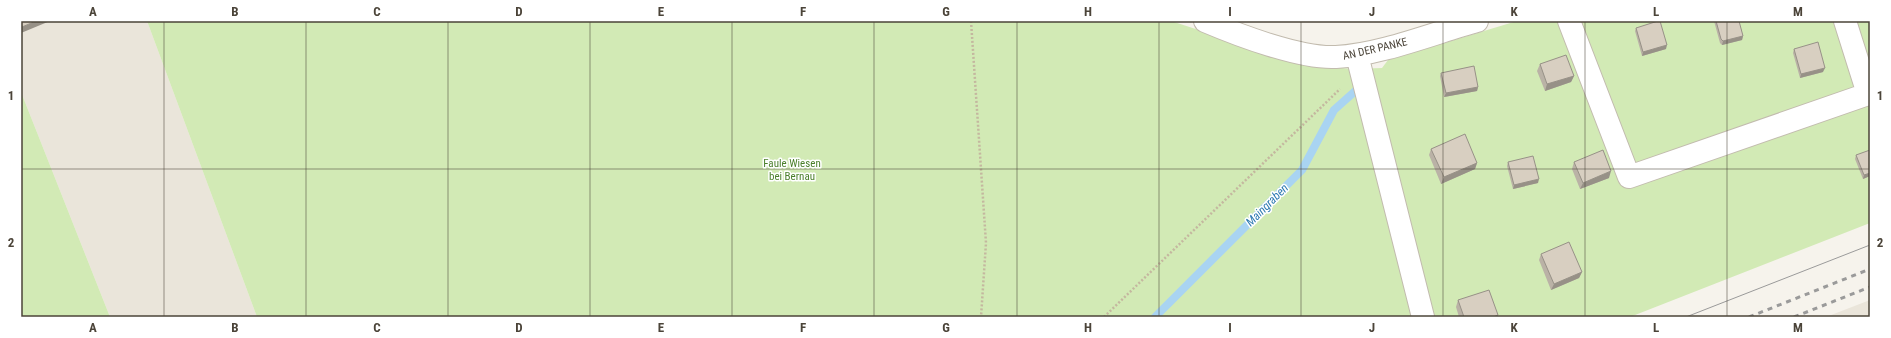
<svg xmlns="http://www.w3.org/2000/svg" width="1891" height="338" font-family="'Roboto Condensed',sans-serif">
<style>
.residential{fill:#eae5da}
.green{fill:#d2eab5}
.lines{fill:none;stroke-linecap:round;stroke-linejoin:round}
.stream{stroke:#a9d4f2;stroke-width:8}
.minor-casing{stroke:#c2bbae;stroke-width:24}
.path{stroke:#c4b79f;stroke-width:2.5;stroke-dasharray:2 2;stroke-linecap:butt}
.minor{stroke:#fff;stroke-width:22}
.tram{stroke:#9a9a9a;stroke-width:1}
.rail{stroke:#9a9a9a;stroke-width:3;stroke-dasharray:5 5;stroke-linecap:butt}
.wall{fill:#bab2a6}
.shaded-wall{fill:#979187}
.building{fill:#d8cfc1;stroke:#979187}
.grid{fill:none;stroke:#4b4439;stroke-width:1;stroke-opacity:0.55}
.labels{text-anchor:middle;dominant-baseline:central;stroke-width:3;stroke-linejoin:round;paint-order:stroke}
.street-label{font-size:11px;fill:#4b4439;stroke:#fff}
.park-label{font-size:11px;fill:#4a7f2a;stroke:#fff}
.water-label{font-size:12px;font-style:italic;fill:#2e7ab2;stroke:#fff}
.neatline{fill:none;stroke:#4b4439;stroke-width:1.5}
.grid-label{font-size:13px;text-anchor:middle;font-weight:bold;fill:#4b4439}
</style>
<rect width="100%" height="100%" fill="#f6f3ec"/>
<path class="residential" d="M 21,21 L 147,21 L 257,317 L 110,317 L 21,92 Z
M 1870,300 L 1870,317 L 1826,317 Z"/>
<path class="green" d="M 147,21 L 1171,21 L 1301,63 L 1351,69 L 1382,68 L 1388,60 L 1517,21 L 1870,21 L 1870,223 L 1630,317 L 257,317 Z
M 21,92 L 110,317 L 21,317 Z"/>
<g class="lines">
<path class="stream" d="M 1155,317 L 1302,170 L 1334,110 L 1362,85"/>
<defs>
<path id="minor" d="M 1205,21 C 1238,35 1301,59 1336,57 C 1380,55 1434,33 1477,21
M 1569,21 L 1629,177 L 1868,94 L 1845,21
M 1357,55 L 1423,317"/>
</defs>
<use href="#minor" class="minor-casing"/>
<path class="path" d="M 971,21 L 986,243 L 981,317
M 1104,317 L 1340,89"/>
<use href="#minor" class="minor"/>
<path class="tram" d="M 1686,317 L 1870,245"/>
<path class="rail" d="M 1749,317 L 1870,269
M 1794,317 L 1870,287"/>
</g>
<path class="wall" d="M 1714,21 L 1739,21 L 1743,36 L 1742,40 L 1722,45 L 1720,43 Z
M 1636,28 L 1666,49 L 1642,56 L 1635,31 Z
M 1794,49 L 1823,72 L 1800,78 L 1793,53 Z
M 1540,64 L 1574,76 L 1571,82 L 1545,91 L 1537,71 Z
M 1441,73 L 1478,87 L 1477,91 L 1444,97 L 1440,76 Z
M 1431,149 L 1477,163 L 1475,169 L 1441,184 L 1429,155 Z
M 1856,155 L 1870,176 L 1863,179 L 1855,159 Z
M 1508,162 L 1538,183 L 1513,189 L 1507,166 Z
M 1574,162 L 1609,178 L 1580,189 L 1572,169 Z
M 1541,254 L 1582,272 L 1579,278 L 1551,290 L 1539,260 Z
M 1458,300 L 1498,315 L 1497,317 L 1459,317 L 1456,307 Z"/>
<path class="shaded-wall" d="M 36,21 L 50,21 L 21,33 L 21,30 L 22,27 Z
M 1743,36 L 1742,40 L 1722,45 L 1723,41 Z
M 1667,45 L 1666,49 L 1642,56 L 1643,52 Z
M 1825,68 L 1823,72 L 1800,78 L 1801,74 Z
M 1574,76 L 1571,82 L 1545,91 L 1547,84 Z
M 1478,87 L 1477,91 L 1444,97 L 1446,93 Z
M 1477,163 L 1475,169 L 1441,184 L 1444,177 Z
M 1611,171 L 1609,178 L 1580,189 L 1583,183 Z
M 1870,173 L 1870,176 L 1863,179 L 1864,175 Z
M 1539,179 L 1538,183 L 1513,189 L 1514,185 Z
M 1582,272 L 1579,278 L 1551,290 L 1554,284 Z"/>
<path class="building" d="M 21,21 L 36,21 L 22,27 L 21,23 Z
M 1658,21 L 1660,21 L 1667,45 L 1643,52 L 1636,28 Z
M 1716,21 L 1739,21 L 1743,36 L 1723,41 L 1721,39 Z
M 1818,42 L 1825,68 L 1801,74 L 1794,49 Z
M 1566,55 L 1574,76 L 1547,84 L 1540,64 Z
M 1474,66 L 1478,87 L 1446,93 L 1441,73 Z
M 1465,134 L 1477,163 L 1444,177 L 1431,149 Z
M 1603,150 L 1611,171 L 1583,183 L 1574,162 Z
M 1870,150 L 1870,173 L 1864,175 L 1856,155 Z
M 1533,156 L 1539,179 L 1514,185 L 1508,162 Z
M 1569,242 L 1582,272 L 1554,284 L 1541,254 Z
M 1489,290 L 1498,315 L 1493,317 L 1464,317 L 1458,300 Z"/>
<path class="grid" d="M 164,21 L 164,317M 306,21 L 306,317M 448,21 L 448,317M 590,21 L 590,317M 732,21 L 732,317M 874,21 L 874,317M 1017,21 L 1017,317M 1159,21 L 1159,317M 1301,21 L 1301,317M 1443,21 L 1443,317M 1585,21 L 1585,317M 1727,21 L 1727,317M 21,169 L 1870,169"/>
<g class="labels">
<g class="street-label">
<text transform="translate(1375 49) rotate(-13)">AN DER PANKE</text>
</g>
<g class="park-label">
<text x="792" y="163">Faule Wiesen<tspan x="792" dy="13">bei Bernau</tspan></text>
</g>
<g class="water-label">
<text transform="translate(1267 205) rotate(-45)">Maingraben</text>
</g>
</g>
<rect width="1891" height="338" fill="none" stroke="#ffffff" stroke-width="44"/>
<rect x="22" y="22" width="1847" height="294" class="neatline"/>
<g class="grid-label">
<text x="93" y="16">A</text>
<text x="235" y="16">B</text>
<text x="377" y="16">C</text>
<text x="519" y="16">D</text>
<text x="661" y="16">E</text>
<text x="803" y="16">F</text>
<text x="946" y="16">G</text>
<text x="1088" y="16">H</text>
<text x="1230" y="16">I</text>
<text x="1372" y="16">J</text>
<text x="1514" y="16">K</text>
<text x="1656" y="16">L</text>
<text x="1798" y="16">M</text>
<text x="11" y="100">1</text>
<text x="1880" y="100">1</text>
<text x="11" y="247">2</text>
<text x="1880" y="247">2</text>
<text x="93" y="332">A</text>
<text x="235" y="332">B</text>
<text x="377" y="332">C</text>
<text x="519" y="332">D</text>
<text x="661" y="332">E</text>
<text x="803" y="332">F</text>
<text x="946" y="332">G</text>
<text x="1088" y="332">H</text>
<text x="1230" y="332">I</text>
<text x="1372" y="332">J</text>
<text x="1514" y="332">K</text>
<text x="1656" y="332">L</text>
<text x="1798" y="332">M</text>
</g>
</svg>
